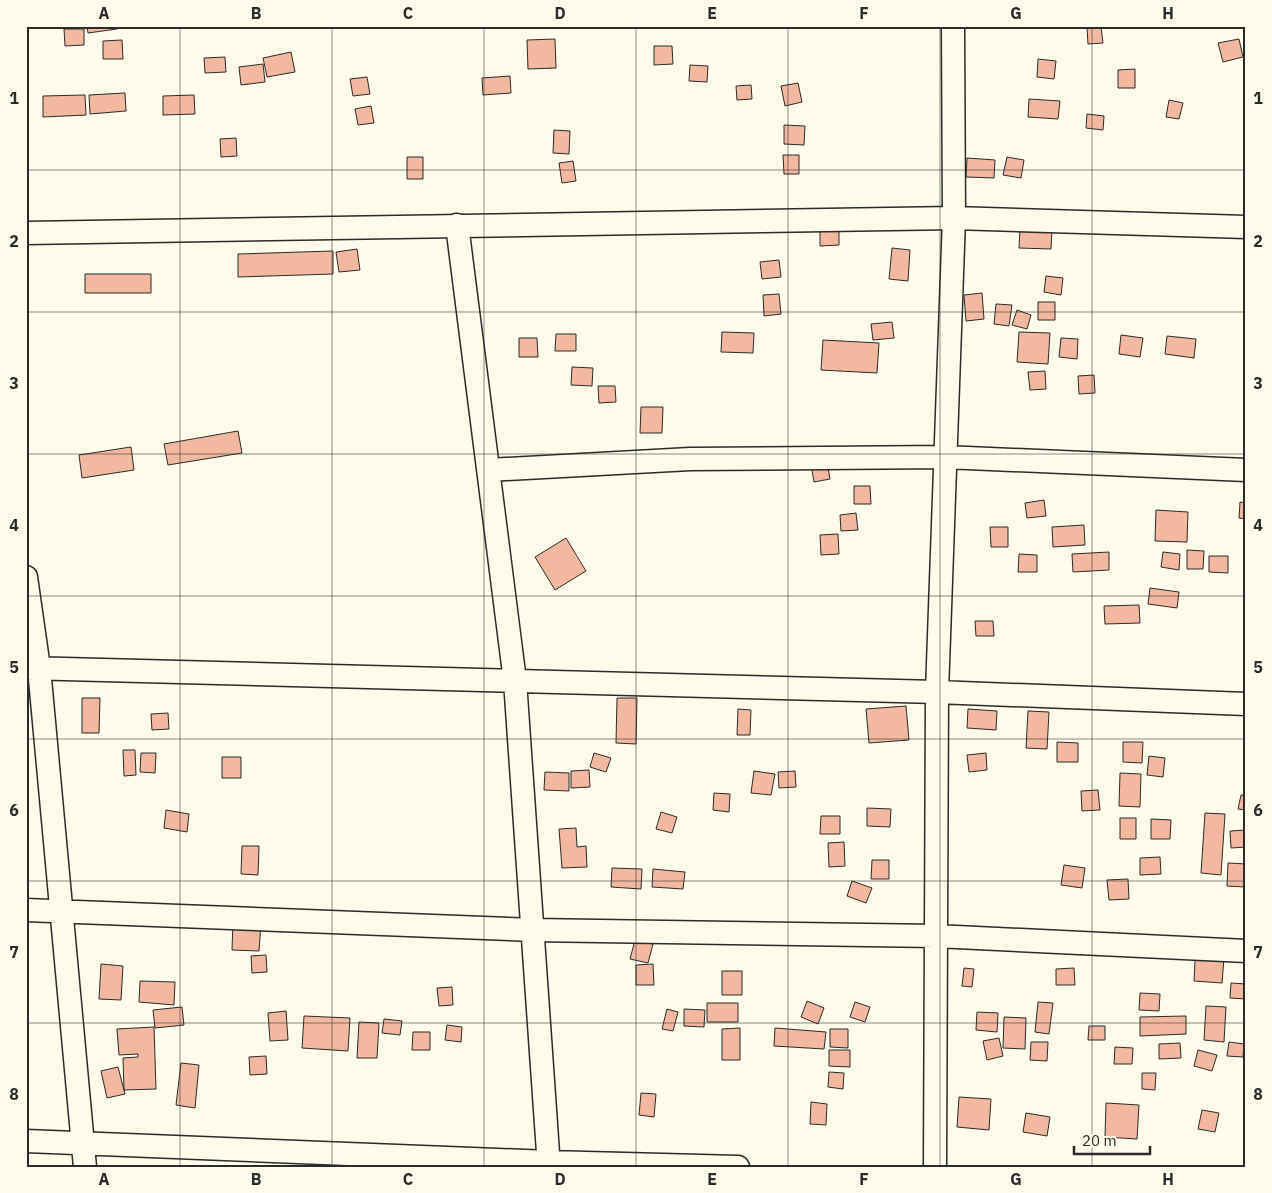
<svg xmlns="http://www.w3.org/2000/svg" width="1272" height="1193" font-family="'IBM Plex Sans',sans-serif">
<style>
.building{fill:#f2b8a0;stroke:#2b2b2b}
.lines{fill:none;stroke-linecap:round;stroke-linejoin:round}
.street-casing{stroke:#2b2b2b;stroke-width:25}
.street{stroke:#fdfbea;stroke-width:22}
.grid{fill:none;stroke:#2b2b2b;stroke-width:1;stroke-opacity:0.55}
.neatline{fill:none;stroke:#2b2b2b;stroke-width:2}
.grid-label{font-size:16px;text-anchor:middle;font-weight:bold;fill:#2b2b2b}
</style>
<rect width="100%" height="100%" fill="#fdfbea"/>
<path class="building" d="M 87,26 L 117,26 L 117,29 L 88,33 Z
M 1101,27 L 1103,43 L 1088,44 L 1087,28 Z
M 64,29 L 84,29 L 84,45 L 65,46 Z
M 555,39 L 556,68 L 528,69 L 527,40 Z
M 1239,39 L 1243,57 L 1223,62 L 1218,43 Z
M 122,40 L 123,59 L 103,59 L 103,41 Z
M 654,46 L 672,46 L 673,64 L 654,65 Z
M 291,52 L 295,72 L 267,77 L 263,58 Z
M 225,57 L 226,72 L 205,73 L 204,58 Z
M 1038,59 L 1056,61 L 1054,79 L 1037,77 Z
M 263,64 L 265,82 L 241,85 L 239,67 Z
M 690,65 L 708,66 L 707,82 L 689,81 Z
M 1135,69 L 1135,88 L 1118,88 L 1118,70 Z
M 510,76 L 511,93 L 483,95 L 482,78 Z
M 367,77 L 370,94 L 353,96 L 350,79 Z
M 798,83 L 802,102 L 785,106 L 781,86 Z
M 751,85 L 752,99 L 737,100 L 736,86 Z
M 125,93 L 126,111 L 90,114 L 89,95 Z
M 85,95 L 86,115 L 43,117 L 43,96 Z
M 194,95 L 195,114 L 163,115 L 163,96 Z
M 1029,99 L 1060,101 L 1058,119 L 1028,117 Z
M 1169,100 L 1183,103 L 1179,119 L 1166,117 Z
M 371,106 L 374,123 L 358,125 L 355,109 Z
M 1087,114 L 1104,116 L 1103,130 L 1086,128 Z
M 784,125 L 805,126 L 804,145 L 784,144 Z
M 554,130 L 570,131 L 569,154 L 553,153 Z
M 236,138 L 237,156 L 221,157 L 220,139 Z
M 783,155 L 799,155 L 799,174 L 784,174 Z
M 407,157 L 423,157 L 423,179 L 407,179 Z
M 1007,157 L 1024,160 L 1021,178 L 1003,175 Z
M 967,158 L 995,160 L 994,178 L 966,177 Z
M 573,161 L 576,181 L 562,183 L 559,163 Z
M 839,226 L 839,245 L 820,246 L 820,227 Z
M 1020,228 L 1052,230 L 1051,249 L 1019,248 Z
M 892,248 L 910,250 L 908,281 L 889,279 Z
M 357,249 L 360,270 L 339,272 L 336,252 Z
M 333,251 L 333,274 L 238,277 L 238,254 Z
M 779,260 L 781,277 L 762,279 L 760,262 Z
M 85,274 L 151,274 L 151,293 L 85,293 Z
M 1046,276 L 1063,278 L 1061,295 L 1044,292 Z
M 982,293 L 984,319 L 966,321 L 964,295 Z
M 779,294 L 781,314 L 764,316 L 763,295 Z
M 1038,302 L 1055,302 L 1055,320 L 1038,320 Z
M 996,304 L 1012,305 L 1009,326 L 994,324 Z
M 1017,310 L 1031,315 L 1027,329 L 1012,325 Z
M 892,322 L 894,338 L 873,340 L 871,324 Z
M 722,332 L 754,333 L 753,353 L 721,352 Z
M 1019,332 L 1050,333 L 1048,364 L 1017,362 Z
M 556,334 L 576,334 L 576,351 L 555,351 Z
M 1121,335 L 1143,338 L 1140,357 L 1119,354 Z
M 1167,336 L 1196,339 L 1194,358 L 1165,354 Z
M 519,338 L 537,338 L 538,357 L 519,357 Z
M 1061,338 L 1078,339 L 1077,359 L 1059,357 Z
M 823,340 L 879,343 L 877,373 L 821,370 Z
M 572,367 L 593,368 L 592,386 L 571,385 Z
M 1045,371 L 1046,389 L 1030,390 L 1028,372 Z
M 1094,375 L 1095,393 L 1079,394 L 1078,376 Z
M 598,386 L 615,386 L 616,402 L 599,403 Z
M 641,407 L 663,407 L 662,433 L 640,433 Z
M 238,431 L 242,453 L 168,465 L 164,444 Z
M 131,447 L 134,470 L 82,478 L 79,455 Z
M 827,462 L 830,479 L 814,482 L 811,465 Z
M 854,486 L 870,486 L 871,504 L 854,504 Z
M 1044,500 L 1046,516 L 1027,518 L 1025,503 Z
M 1240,502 L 1246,503 L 1246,519 L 1239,518 Z
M 1156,510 L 1188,512 L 1187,542 L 1155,541 Z
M 856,513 L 858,530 L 841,531 L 840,515 Z
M 1084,525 L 1085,545 L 1053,547 L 1052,527 Z
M 990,527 L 1008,527 L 1008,547 L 991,547 Z
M 838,534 L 839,554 L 821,555 L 820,535 Z
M 566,538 L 586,571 L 555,590 L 535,557 Z
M 1187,550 L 1204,551 L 1203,569 L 1187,569 Z
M 1109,552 L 1109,570 L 1073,572 L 1072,554 Z
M 1163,552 L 1180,554 L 1179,570 L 1161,567 Z
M 1019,554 L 1037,555 L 1037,572 L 1018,572 Z
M 1209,556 L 1228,556 L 1228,573 L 1209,572 Z
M 1150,588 L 1179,592 L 1177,608 L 1148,604 Z
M 1139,605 L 1140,623 L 1105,624 L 1104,606 Z
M 975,621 L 993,621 L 994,636 L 976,636 Z
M 82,698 L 100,698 L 99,733 L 82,733 Z
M 617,698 L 637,698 L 636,744 L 616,743 Z
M 906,706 L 909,740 L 869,743 L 866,709 Z
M 738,709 L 751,710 L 750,735 L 737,735 Z
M 968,709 L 997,711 L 996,730 L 967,728 Z
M 1028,711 L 1049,712 L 1047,749 L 1026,748 Z
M 168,713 L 169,729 L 152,730 L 151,714 Z
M 1057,742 L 1078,743 L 1078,762 L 1057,762 Z
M 1123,742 L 1143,742 L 1142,763 L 1123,762 Z
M 123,750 L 135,750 L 136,775 L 124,776 Z
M 141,753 L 156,753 L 155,773 L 140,772 Z
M 594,753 L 611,758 L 606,772 L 590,767 Z
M 986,753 L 987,770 L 969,772 L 967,755 Z
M 1149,756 L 1165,758 L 1163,777 L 1147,775 Z
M 222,757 L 241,757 L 241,778 L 222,778 Z
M 589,770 L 590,787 L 571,788 L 571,771 Z
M 754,771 L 775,774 L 771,795 L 751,793 Z
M 795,771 L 796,787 L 779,788 L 778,772 Z
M 545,772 L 569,773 L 569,791 L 544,790 Z
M 1120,773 L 1141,774 L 1140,807 L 1119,806 Z
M 1098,790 L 1100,810 L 1082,811 L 1081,791 Z
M 714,793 L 730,794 L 729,812 L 713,810 Z
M 1241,795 L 1246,796 L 1246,810 L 1238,809 Z
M 867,808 L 891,809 L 890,827 L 867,826 Z
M 166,810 L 189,814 L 187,832 L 164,828 Z
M 661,812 L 677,817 L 672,833 L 656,829 Z
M 1205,813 L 1225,814 L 1221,875 L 1201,873 Z
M 821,816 L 840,816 L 840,834 L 820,834 Z
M 1120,818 L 1136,818 L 1136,839 L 1120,839 Z
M 1151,819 L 1171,820 L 1170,839 L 1151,839 Z
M 576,828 L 577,847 L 586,846 L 587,867 L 562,868 L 559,829 Z
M 1246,830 L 1246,847 L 1231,848 L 1230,831 Z
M 844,842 L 845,866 L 829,867 L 828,843 Z
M 242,846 L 259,846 L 258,875 L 241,874 Z
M 1160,857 L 1161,874 L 1140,875 L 1140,858 Z
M 872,860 L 889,860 L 889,879 L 871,879 Z
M 1228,863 L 1246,864 L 1245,887 L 1227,886 Z
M 1064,865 L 1085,868 L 1082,888 L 1061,885 Z
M 612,868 L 642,869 L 641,889 L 611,887 Z
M 653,869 L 685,872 L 683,889 L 652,887 Z
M 1128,879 L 1129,899 L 1109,900 L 1107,880 Z
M 852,881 L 872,888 L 866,903 L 847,896 Z
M 233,922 L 261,923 L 259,951 L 232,950 Z
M 635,940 L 653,944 L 648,963 L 630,959 Z
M 1196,943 L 1225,945 L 1222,983 L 1194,981 Z
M 266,955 L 267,972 L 252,973 L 251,956 Z
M 101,964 L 123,966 L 121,1000 L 99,999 Z
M 653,964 L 654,985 L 636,985 L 636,965 Z
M 964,968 L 974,969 L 972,987 L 962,986 Z
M 1074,968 L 1075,985 L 1056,985 L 1056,969 Z
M 722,971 L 742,971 L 742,995 L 722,995 Z
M 140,981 L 175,982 L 174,1005 L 139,1002 Z
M 1231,983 L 1246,984 L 1246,999 L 1230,998 Z
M 452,987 L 453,1005 L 439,1006 L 437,988 Z
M 1140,993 L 1160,994 L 1159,1011 L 1139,1010 Z
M 807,1001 L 824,1008 L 818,1024 L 801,1017 Z
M 855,1002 L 870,1007 L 865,1022 L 850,1017 Z
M 1038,1002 L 1053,1003 L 1049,1034 L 1035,1032 Z
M 707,1003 L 738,1003 L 738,1022 L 707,1022 Z
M 1206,1006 L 1226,1007 L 1224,1042 L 1204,1040 Z
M 182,1007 L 184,1025 L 155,1028 L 153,1010 Z
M 667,1009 L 678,1012 L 673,1031 L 662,1029 Z
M 684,1009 L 705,1010 L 704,1027 L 684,1026 Z
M 286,1011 L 288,1040 L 270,1041 L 268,1013 Z
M 977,1012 L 998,1013 L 997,1032 L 976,1030 Z
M 304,1016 L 350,1018 L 348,1051 L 302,1048 Z
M 1186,1016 L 1186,1034 L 1140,1036 L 1140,1017 Z
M 1004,1017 L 1026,1018 L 1025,1049 L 1003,1048 Z
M 384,1019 L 402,1021 L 400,1035 L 382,1033 Z
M 359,1022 L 379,1023 L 377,1058 L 357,1058 Z
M 447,1025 L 462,1027 L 461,1042 L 445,1040 Z
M 1089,1026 L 1105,1026 L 1105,1040 L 1088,1040 Z
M 154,1027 L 156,1089 L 124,1090 L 123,1058 L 138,1057 L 138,1054 L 119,1055 L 117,1029 Z
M 740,1028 L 740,1060 L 722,1060 L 722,1029 Z
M 775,1028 L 826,1032 L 824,1049 L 774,1046 Z
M 830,1029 L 848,1029 L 848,1048 L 830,1047 Z
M 413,1032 L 430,1032 L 430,1050 L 412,1050 Z
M 999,1038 L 1003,1056 L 987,1060 L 983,1041 Z
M 1031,1042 L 1048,1042 L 1047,1061 L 1030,1060 Z
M 1229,1042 L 1244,1044 L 1243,1057 L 1227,1056 Z
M 1180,1043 L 1181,1058 L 1159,1059 L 1159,1044 Z
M 1115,1047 L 1133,1048 L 1132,1064 L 1114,1064 Z
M 829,1050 L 850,1050 L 850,1067 L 829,1066 Z
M 1198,1050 L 1217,1055 L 1212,1071 L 1194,1066 Z
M 266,1056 L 267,1074 L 250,1075 L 249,1057 Z
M 181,1063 L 199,1065 L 195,1108 L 176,1105 Z
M 118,1067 L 125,1094 L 107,1098 L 101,1071 Z
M 829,1072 L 844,1073 L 843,1089 L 828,1087 Z
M 1142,1073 L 1156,1073 L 1155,1090 L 1142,1089 Z
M 641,1093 L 656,1094 L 654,1117 L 639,1115 Z
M 959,1097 L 991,1099 L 989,1130 L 957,1127 Z
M 811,1102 L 827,1104 L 826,1125 L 810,1124 Z
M 1106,1103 L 1139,1105 L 1137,1139 L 1105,1137 Z
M 1202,1110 L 1219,1113 L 1215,1132 L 1198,1129 Z
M 1026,1113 L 1050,1117 L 1047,1136 L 1023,1132 Z"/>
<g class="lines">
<defs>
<path id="street" d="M 457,225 L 515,681 L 549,1167
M 26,233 L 954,218 L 1246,227
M 489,470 L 690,459 L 945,457 L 1246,470
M 26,577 L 39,668 L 85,1167
M 26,668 L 937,692 L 1246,704
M 26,910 L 533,930 L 936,936 L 1246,951
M 26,1141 L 549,1162 L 738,1167
M 935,1167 L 937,692 L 954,218 L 953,26"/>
</defs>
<use href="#street" class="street-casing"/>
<use href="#street" class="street"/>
</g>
<path class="grid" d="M 180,26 L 180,1167M 332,26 L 332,1167M 484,26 L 484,1167M 636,26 L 636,1167M 788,26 L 788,1167M 940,26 L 940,1167M 1092,26 L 1092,1167M 26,170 L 1246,170M 26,312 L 1246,312M 26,454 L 1246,454M 26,596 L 1246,596M 26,739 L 1246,739M 26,881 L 1246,881M 26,1023 L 1246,1023"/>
<rect width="1272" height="1193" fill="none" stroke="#fdfbea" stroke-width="55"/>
<path d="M1074 1146v8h76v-8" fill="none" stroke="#2b2b2b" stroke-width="2.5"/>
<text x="1082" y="1146" font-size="15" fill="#2b2b2b" stroke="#fdfbea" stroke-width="4" paint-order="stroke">20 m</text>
<rect x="28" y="28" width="1216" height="1138" class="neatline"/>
<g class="grid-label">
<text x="104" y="19">A</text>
<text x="256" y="19">B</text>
<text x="408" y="19">C</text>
<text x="560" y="19">D</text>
<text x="712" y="19">E</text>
<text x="864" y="19">F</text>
<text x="1016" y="19">G</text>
<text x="1168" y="19">H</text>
<text x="14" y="104">1</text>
<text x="1258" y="104">1</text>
<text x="14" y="247">2</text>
<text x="1258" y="247">2</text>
<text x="14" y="389">3</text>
<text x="1258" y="389">3</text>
<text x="14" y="531">4</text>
<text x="1258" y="531">4</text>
<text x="14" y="673">5</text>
<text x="1258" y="673">5</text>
<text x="14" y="816">6</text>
<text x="1258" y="816">6</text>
<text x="14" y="958">7</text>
<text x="1258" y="958">7</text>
<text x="14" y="1100">8</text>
<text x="1258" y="1100">8</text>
<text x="104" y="1185">A</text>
<text x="256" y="1185">B</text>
<text x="408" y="1185">C</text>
<text x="560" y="1185">D</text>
<text x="712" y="1185">E</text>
<text x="864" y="1185">F</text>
<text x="1016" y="1185">G</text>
<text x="1168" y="1185">H</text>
</g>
</svg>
